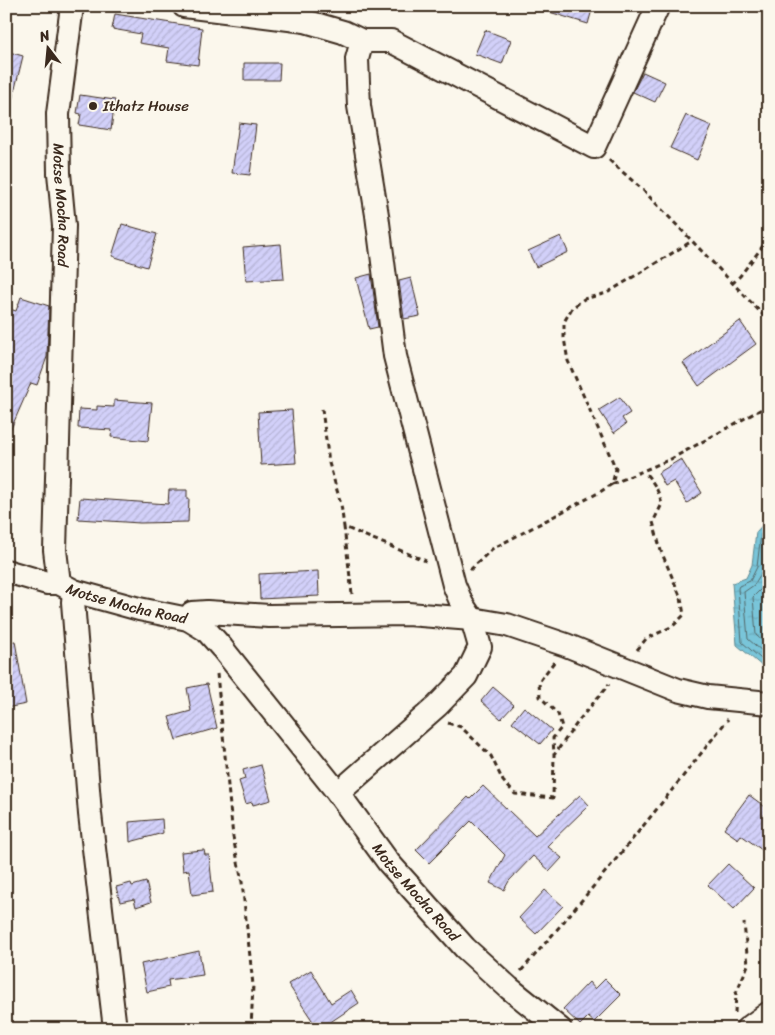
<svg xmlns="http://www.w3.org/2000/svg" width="775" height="1035" font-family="Sriracha,sans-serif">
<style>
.water{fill:url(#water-ripples);stroke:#60878e}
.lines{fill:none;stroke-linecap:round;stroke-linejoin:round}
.shore{stroke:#546869;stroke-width:1}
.building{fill:url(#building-hatch);stroke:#3b2a1e}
.street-casing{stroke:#3b2a1e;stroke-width:26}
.path{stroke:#3b2a1e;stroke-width:3;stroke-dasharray:5 4;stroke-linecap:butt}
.street{stroke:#fbf7ec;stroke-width:22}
.poi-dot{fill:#3b2a1e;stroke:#fbf7ec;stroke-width:2}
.labels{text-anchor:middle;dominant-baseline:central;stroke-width:4;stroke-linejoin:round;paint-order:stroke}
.poi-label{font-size:15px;fill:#3b2a1e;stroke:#fbf7ec;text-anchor:start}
.street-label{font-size:15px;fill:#3b2a1e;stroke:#fbf7ec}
</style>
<defs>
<pattern id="water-ripples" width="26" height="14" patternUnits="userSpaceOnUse" patternTransform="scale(1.25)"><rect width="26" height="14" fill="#79c5d9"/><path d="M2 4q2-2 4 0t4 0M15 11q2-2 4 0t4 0" fill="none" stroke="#6aa9ba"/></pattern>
<pattern id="building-hatch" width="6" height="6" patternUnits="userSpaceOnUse" patternTransform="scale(1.25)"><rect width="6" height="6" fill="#d2d0f9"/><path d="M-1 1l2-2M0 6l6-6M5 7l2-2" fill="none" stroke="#b5b3d5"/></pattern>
</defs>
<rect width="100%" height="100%" fill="#fbf7ec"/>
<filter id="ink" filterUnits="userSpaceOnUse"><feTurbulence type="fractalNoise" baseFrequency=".02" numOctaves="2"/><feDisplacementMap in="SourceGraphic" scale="10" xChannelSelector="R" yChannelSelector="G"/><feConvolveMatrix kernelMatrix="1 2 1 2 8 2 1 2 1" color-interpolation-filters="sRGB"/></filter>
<g filter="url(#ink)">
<path class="water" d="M 769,518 L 769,672 L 737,645 L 732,583 L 746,578 L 752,565 L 756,532 Z"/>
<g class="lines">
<path class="shore" d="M 769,525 L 761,534 L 757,567 L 750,581 L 739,586 L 738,588 L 742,642 L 769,666
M 769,535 L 767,537 L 763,570 L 754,585 L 744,592 L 748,639 L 769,657
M 769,574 L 761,589 L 753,597 L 756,635 L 769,647"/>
</g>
<path class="building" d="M 543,6 L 593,6 L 588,24 L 543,10 Z
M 115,14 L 202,28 L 198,65 L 167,61 L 169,48 L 139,43 L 141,34 L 112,29 Z
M 485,30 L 511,40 L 502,64 L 475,54 Z
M 6,51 L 23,56 L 12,101 L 6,100 Z
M 244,63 L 280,63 L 279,80 L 244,80 Z
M 643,72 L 665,82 L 655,102 L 633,92 Z
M 80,95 L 115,100 L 111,130 L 79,125 L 81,114 L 77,113 Z
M 686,115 L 712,126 L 697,160 L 670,148 Z
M 239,123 L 256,125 L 250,175 L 232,173 Z
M 122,224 L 157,234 L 147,267 L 112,256 Z
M 561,236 L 568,252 L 536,267 L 528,251 Z
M 281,244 L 284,279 L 246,281 L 243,247 Z
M 371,274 L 378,327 L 369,329 L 356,278 Z
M 411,278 L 420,316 L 404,319 L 399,281 Z
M 21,297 L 49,306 L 47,357 L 37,385 L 31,383 L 6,440 L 6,308 L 16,311 Z
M 740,321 L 756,344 L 699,386 L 683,363 Z
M 620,397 L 630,413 L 622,418 L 626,424 L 614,433 L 599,410 Z
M 114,400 L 152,403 L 148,441 L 111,437 L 112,430 L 78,428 L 79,409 L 97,410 L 97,406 L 114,407 Z
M 292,410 L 296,463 L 261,465 L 258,412 Z
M 681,459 L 702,493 L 687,503 L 674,481 L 665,486 L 658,473 Z
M 169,490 L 187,490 L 187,498 L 189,498 L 188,522 L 140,523 L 78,519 L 80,498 L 168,504 Z
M 318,571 L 319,596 L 260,599 L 259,574 Z
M 15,641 L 26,704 L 6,708 L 6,642 Z
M 207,684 L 217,728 L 176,740 L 169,717 L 191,711 L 187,688 Z
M 493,687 L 514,705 L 501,719 L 481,701 Z
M 524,707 L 552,730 L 540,744 L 512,722 Z
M 261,765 L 271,800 L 253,805 L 252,802 L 246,804 L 239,781 L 245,779 L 243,770 Z
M 483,786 L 535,836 L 580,795 L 589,805 L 547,846 L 562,858 L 550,871 L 533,856 L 509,881 L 504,890 L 490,883 L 505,855 L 471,821 L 429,863 L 416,850 L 468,797 L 470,799 Z
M 749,795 L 768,809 L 763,816 L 769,821 L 769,855 L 741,835 L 738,839 L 724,829 Z
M 162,819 L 163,833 L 130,842 L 129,822 Z
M 204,850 L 205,855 L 209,855 L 213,892 L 192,895 L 189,870 L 183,871 L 181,852 Z
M 728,864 L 754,888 L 734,909 L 708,885 Z
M 146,882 L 151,902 L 136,907 L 134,899 L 120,902 L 116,887 L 131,883 L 132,886 Z
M 545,890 L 563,906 L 536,934 L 519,918 Z
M 199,951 L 203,975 L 168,980 L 169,987 L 147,992 L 141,964 Z
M 311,970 L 331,1003 L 351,990 L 359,1003 L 320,1029 L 318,1029 L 288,984 Z
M 605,979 L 621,995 L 594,1022 L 588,1017 L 580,1025 L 563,1009 L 589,982 L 595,989 Z"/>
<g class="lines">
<defs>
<g id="street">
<path id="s1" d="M 72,6 L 58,114 L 59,173 L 64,226 L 55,550 L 59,583 L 74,591 L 139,609 L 188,619 L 206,630 L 222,648 L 338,793 L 389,863 L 465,948 L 509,988 L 560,1029"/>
<path d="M 184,6 L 305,21 L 343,32 L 362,41 L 357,59 L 359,106 L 377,215 L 395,356 L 454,585 L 462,604 L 472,619 L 480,647 L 466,676 L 437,706 L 338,793"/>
<path d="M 362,41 L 391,41 L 594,147 L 658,6"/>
<path d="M 6,571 L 47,583 L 59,583"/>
<path d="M 74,591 L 73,602 L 90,814 L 115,1029"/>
<path d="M 188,619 L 192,613 L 207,612 L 269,616 L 408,614 L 472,619 L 507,625 L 566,645 L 678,690 L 708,697 L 769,703"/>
<path d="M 747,1029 L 769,1013"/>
</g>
</defs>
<use href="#street" class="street-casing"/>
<path class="path" d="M 609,160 L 643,190 L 769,321
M 732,284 L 740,276 L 769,238
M 322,409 L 329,463 L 341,504 L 344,527
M 612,484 L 671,459 L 769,405
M 470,570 L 492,549 L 600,492 L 612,484 L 616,469 L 568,361 L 564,338 L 564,322 L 572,308 L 584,299 L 607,293 L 692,241
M 352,594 L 344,527 L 426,561
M 637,650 L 646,639 L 673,626 L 684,615 L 681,598 L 661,551 L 653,522 L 662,504 C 658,490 654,482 644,472
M 554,662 L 539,682 L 540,697 L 558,714 L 562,727 L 553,738 L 554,755
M 217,674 L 233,837 L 242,882 L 253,985 L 251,1029
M 448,723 L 461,727 L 491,756 L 503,781 L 515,794 L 553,798 L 554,755 L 580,719 L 609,684
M 521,971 C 593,889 661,805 728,719
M 735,1013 L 736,993 L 748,965 L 744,923"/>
<use href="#street" class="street"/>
</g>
</g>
<circle class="poi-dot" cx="93" cy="106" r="5"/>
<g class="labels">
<g class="poi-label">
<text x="103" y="106">Ithatz House</text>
</g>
<g class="street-label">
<text stroke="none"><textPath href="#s1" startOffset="200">Motse Mocha Road</textPath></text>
<text stroke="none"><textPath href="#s1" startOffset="650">Motse Mocha Road</textPath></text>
<text stroke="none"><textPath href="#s1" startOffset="1070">Motse Mocha Road</textPath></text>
</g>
</g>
<rect width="775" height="1035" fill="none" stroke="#fbf7ec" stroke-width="25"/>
<rect x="12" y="12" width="750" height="1010" fill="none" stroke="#3b2a1e" stroke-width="2" filter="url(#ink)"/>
<g transform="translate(48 48) rotate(344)" stroke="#fbf7ec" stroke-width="4" paint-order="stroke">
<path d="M0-4L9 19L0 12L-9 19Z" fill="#3b2a1e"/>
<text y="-8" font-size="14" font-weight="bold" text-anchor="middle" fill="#3b2a1e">N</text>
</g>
</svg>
